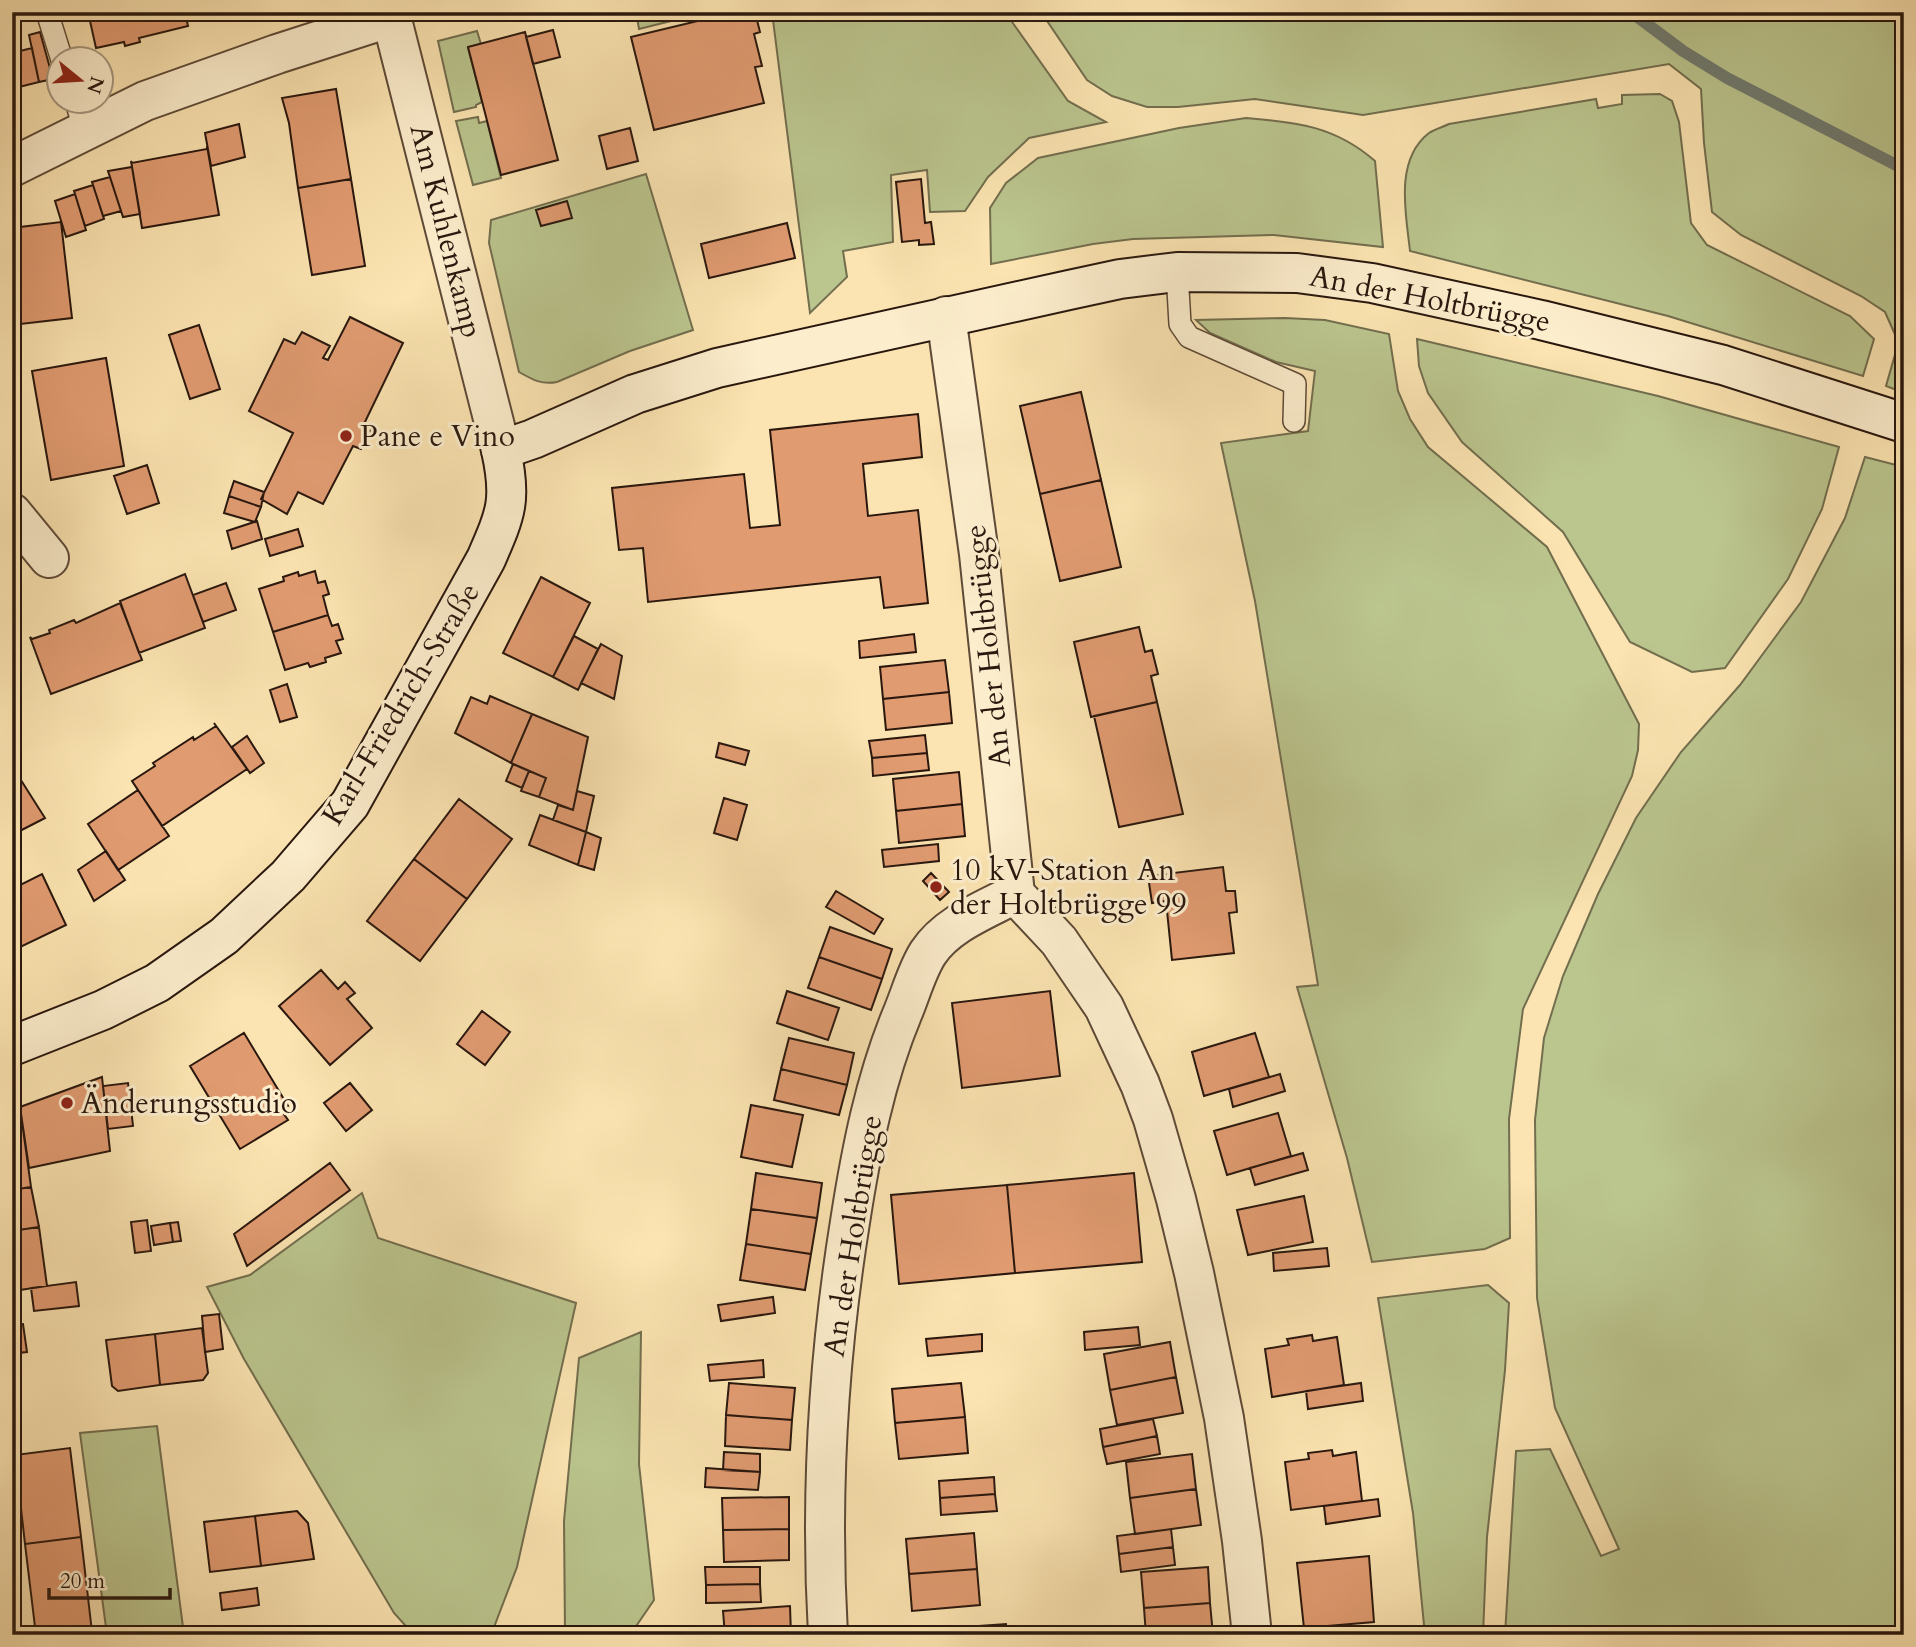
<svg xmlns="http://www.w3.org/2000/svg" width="1916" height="1647" font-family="Cardo,serif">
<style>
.green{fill:#bbc58e;stroke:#726e4e;stroke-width:2}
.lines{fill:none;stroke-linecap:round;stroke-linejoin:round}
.stream{stroke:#707b70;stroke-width:12}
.building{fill:#e19b71;stroke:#29170e;stroke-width:2}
.lane-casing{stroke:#5e4a37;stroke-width:24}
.street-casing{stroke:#5e4a37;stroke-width:42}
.secondary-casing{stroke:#29170e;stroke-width:42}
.lane{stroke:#fcedcc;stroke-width:21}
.street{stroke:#fcedcc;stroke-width:38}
.secondary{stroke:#fcedcc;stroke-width:38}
.poi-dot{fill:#8f2418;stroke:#fcedcc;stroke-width:2.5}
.labels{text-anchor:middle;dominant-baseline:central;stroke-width:6;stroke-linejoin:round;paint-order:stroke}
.street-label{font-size:30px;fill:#29170e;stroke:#fcedcc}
.poi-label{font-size:30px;fill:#29170e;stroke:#fcedcc;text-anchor:start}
</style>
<rect width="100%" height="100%" fill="#fbe4b1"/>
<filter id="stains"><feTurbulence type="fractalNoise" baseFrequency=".00286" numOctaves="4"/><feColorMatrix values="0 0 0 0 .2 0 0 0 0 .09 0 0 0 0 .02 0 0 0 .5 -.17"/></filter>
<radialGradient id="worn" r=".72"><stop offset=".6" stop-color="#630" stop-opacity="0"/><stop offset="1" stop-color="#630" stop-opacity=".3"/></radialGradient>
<path class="green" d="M 636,12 L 707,12 L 639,29 Z
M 772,12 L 1005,12 L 1068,101 L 1106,122 L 1029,138 L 988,177 L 965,211 L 930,212 L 927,170 L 891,175 L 893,242 L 843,251 L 847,277 L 810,313 Z
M 1041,12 L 1904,12 L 1904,393 L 1886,386 L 1896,351 L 1897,339 L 1885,312 L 1861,296 L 1741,235 L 1712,212 L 1704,143 L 1701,89 L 1669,64 L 1363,115 L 1255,99 L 1178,107 L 1147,107 L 1112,96 L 1087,80 Z
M 477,31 L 481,44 L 468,48 L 482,102 L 476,105 L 476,107 L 454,112 L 438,41 Z
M 1660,94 L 1672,101 L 1679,122 L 1691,223 L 1707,245 L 1850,316 L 1874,339 L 1863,376 L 1668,316 L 1410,251 C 1406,214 1394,160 1429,133 C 1435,129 1443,127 1449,124 L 1596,99 L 1598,108 L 1622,104 L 1622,95 Z
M 478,117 L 479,123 L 487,121 L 501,178 L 473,185 L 456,121 Z
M 1246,118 C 1296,122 1335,126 1375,161 L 1383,247 L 1274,235 L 1133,239 L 1093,244 L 991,264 L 990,208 L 1006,183 L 1038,158 L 1179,128 Z
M 646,174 L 693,330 L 630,351 L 557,382 C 542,385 533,380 519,372 L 489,243 L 491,220 Z
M 1285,318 L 1325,320 L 1389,334 L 1398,391 L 1410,419 L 1428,447 L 1547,547 L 1639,724 L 1638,750 L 1632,776 L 1523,1009 L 1509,1119 L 1510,1238 L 1485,1249 L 1372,1262 L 1347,1158 L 1297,987 L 1318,985 L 1255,601 L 1221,443 L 1308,431 L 1315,371 L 1276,362 L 1210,333 L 1196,320 Z
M 1417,339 L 1658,396 L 1839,447 L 1822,509 L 1788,579 L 1725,668 L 1692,672 L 1630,642 L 1563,532 L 1462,442 L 1428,393 L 1419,366 Z
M 1865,457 L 1904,467 L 1904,1635 L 1505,1635 L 1516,1451 L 1550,1449 L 1601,1556 L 1619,1549 L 1555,1408 L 1537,1298 L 1535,1120 L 1544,1038 L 1563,976 L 1598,894 L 1636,818 L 1681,752 L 1740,685 L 1801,602 L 1845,518 Z
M 362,1193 L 378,1238 L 576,1303 L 517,1567 L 491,1635 L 414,1635 L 394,1613 L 244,1359 L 207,1287 L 250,1275 Z
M 1488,1285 L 1509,1303 L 1505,1370 L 1487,1537 L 1483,1635 L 1425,1635 L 1413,1513 L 1378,1298 Z
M 641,1332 L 639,1464 L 654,1600 L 630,1635 L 568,1635 L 565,1633 L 564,1521 L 579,1358 Z
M 157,1426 L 184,1635 L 107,1635 L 80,1433 Z"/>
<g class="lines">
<path class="stream" d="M 1631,12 L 1683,51 L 1727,78 L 1904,169"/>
</g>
<path class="building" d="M 88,12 L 185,12 L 188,26 L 139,38 L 140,42 L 125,46 L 124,42 L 96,48 Z
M 557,12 L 590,12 L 559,20 Z
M 735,12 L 755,12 L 760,32 L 754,34 L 762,66 L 755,67 L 764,103 L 654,130 L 631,37 Z
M 553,30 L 560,57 L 533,64 L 526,37 Z
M 40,32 L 53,79 L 39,82 L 29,35 Z
M 525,32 L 558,160 L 501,175 L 468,47 Z
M 32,48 L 39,82 L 19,87 L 12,53 Z
M 336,89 L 351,179 L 298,188 L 289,123 L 282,98 Z
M 239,124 L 245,157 L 211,166 L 205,133 Z
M 630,128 L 638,161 L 607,169 L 599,136 Z
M 207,146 L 219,215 L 142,228 L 131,161 L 132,163 L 207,149 Z
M 132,167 L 140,214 L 123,217 L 108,171 Z
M 110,177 L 121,211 L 103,216 L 92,182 Z
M 351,179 L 365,266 L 312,275 L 298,188 Z
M 921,179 L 925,223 L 931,222 L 934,244 L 919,245 L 919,240 L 902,242 L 896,182 Z
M 93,185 L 104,219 L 85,226 L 74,191 Z
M 75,194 L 86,230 L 66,237 L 55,201 Z
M 567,201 L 572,218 L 541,226 L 536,210 Z
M 61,222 L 72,318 L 12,325 L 12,228 Z
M 787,223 L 795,258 L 709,278 L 701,244 Z
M 350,317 L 403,343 L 364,424 L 372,427 L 361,449 L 353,446 L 323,504 L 298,492 L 287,514 L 261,499 L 293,433 L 249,411 L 284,339 L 295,344 L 302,332 L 330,346 L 323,358 L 328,360 Z
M 199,325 L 220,389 L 190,399 L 169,335 Z
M 106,358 L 124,466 L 51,480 L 32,371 Z
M 1081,392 L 1101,480 L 1040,494 L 1020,406 Z
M 918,414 L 922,457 L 863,464 L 868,516 L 918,510 L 928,603 L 884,608 L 880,577 L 648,602 L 643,548 L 619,550 L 612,488 L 744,474 L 750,528 L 780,525 L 770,430 Z
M 147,465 L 159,503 L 127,514 L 114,476 Z
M 1101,480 L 1121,567 L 1060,581 L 1040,494 Z
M 234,481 L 264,492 L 261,507 L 229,496 Z
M 229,496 L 261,507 L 255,522 L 224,513 Z
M 257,521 L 262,539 L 232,549 L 227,531 Z
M 298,529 L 303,546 L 270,556 L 265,539 Z
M 315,571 L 318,583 L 325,581 L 329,594 L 323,596 L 328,615 L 273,632 L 259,589 L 284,581 L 283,577 L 298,572 L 299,576 Z
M 185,574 L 205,628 L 139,653 L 120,601 Z
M 541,577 L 590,603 L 553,677 L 503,653 Z
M 226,583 L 236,610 L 203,622 L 193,595 Z
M 120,603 L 142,660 L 51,694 L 30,637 L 32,639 L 50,633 L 49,630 L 74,620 L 76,623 Z
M 328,615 L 332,626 L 338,624 L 343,639 L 336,641 L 341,653 L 325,658 L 326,662 L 310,667 L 308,663 L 285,670 L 273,632 Z
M 1139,627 L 1145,652 L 1152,650 L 1158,674 L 1151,676 L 1157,702 L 1091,717 L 1074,642 Z
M 914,634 L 916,652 L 860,658 L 859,641 Z
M 574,636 L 598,649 L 578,690 L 553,677 Z
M 601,644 L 622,656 L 614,699 L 581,683 Z
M 945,660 L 949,692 L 883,699 L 880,667 Z
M 287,684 L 297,717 L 280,722 L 270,690 Z
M 949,692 L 952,723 L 886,730 L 883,699 Z
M 490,696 L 532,714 L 511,763 L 455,733 L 471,697 L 487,704 Z
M 1157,702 L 1183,814 L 1119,827 L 1094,716 Z
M 532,714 L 588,737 L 573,810 L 539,797 L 546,778 L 511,763 Z
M 214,723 L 247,769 L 162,826 L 132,781 L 155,766 L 153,763 L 193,737 L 194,740 L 216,726 Z
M 925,735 L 927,753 L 872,758 L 869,741 Z
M 247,736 L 264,763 L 250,773 L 232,747 Z
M 719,743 L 749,751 L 745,765 L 716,757 Z
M 927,753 L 929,770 L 873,776 L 872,758 Z
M 513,764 L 529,771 L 522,788 L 506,781 Z
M 12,766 L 45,818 L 12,835 Z
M 529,771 L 546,778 L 539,797 L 521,791 Z
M 959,772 L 962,804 L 896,811 L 893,779 Z
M 138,790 L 169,836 L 118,870 L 88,824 Z
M 577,791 L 594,796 L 586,832 L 553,820 L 558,805 L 573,810 Z
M 724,798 L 747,805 L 737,840 L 714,833 Z
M 459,799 L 512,839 L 467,899 L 414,859 Z
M 962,804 L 965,836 L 899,843 L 896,811 Z
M 540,815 L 586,832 L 578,865 L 529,845 Z
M 586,832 L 601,838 L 594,870 L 578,865 Z
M 938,844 L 939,861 L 884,867 L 882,850 Z
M 106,851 L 125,880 L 94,901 L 78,870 Z
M 414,859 L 467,899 L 420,961 L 367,921 Z
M 1223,867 L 1226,891 L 1235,891 L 1237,912 L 1229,913 L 1234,953 L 1172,960 L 1166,901 L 1152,903 L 1148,876 Z
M 931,873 L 949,892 L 940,900 L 923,881 Z
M 42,874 L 66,925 L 12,951 L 12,889 Z
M 836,891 L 883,919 L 874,934 L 826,907 Z
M 830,927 L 892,949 L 882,979 L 819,957 Z
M 819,957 L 882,979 L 871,1010 L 808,988 Z
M 321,970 L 338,989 L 345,982 L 355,993 L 347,999 L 372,1028 L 330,1065 L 279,1006 Z
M 787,991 L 839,1008 L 828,1040 L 777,1023 Z
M 1050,991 L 1060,1076 L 962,1088 L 952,1003 Z
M 482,1011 L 510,1032 L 485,1065 L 457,1044 Z
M 244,1033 L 288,1106 L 281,1110 L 288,1120 L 240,1149 L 190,1066 Z
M 1255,1033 L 1269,1077 L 1204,1096 L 1192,1052 Z
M 789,1038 L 854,1053 L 847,1085 L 781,1069 Z
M 781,1069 L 847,1085 L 839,1115 L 774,1100 Z
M 1280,1074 L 1285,1091 L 1233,1107 L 1229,1089 Z
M 102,1077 L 110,1151 L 29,1168 L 20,1107 Z
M 128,1083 L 133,1126 L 108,1129 L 103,1086 Z
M 350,1083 L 372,1110 L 346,1131 L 324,1103 Z
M 751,1105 L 803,1115 L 792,1167 L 741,1157 Z
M 20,1107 L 31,1187 L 12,1190 L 12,1110 Z
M 1278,1113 L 1291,1156 L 1227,1175 L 1214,1131 Z
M 1303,1153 L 1308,1170 L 1255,1185 L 1250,1168 Z
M 330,1163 L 350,1190 L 247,1266 L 234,1234 Z
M 756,1173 L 822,1183 L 817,1218 L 751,1209 Z
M 1134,1173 L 1142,1262 L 1015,1273 L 1007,1185 Z
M 1007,1185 L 1015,1273 L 899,1284 L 891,1195 Z
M 31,1187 L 39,1227 L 12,1231 L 12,1190 Z
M 1304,1196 L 1313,1242 L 1248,1255 L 1237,1210 Z
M 751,1209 L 817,1218 L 811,1254 L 746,1244 Z
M 147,1220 L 151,1251 L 135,1253 L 131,1222 Z
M 178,1222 L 181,1241 L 173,1242 L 170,1223 Z
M 170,1223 L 173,1242 L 154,1245 L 151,1226 Z
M 39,1227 L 47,1286 L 13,1291 L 12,1231 Z
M 746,1244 L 811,1254 L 805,1290 L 740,1280 Z
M 1327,1248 L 1329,1266 L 1274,1271 L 1273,1253 Z
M 76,1282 L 79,1306 L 34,1311 L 31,1288 Z
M 773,1297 L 775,1313 L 721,1321 L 718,1305 Z
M 12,1310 L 14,1325 L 23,1324 L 27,1352 L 18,1353 L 21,1378 L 12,1379 Z
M 219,1314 L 223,1349 L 205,1352 L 202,1316 Z
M 1138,1327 L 1140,1345 L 1085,1350 L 1084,1332 Z
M 202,1328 L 208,1373 L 203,1380 L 160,1385 L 155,1334 Z
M 155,1334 L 160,1385 L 118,1391 L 112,1386 L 106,1340 Z
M 982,1334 L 982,1351 L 928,1356 L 926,1339 Z
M 1312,1335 L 1313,1341 L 1337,1337 L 1344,1385 L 1272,1397 L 1265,1349 L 1289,1345 L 1287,1339 Z
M 1170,1342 L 1176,1377 L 1110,1390 L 1104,1354 Z
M 763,1360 L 764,1377 L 710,1381 L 708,1365 Z
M 1176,1377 L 1183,1413 L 1117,1425 L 1110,1390 Z
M 729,1383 L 795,1388 L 792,1420 L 726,1415 Z
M 961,1383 L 965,1417 L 895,1423 L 892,1389 Z
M 1361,1383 L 1363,1401 L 1308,1409 L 1306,1391 Z
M 726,1415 L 792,1420 L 790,1450 L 725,1446 Z
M 965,1417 L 968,1453 L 899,1459 L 895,1423 Z
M 1153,1419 L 1157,1436 L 1103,1447 L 1100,1429 Z
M 1157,1436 L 1160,1454 L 1107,1464 L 1103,1447 Z
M 70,1448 L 81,1537 L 25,1544 L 15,1455 Z
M 1332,1450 L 1333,1456 L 1356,1452 L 1362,1501 L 1291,1510 L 1285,1462 L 1309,1459 L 1308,1453 Z
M 724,1452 L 760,1454 L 760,1472 L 723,1470 Z
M 1192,1454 L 1196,1489 L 1130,1498 L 1126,1462 Z
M 706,1468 L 760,1472 L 758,1490 L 705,1487 Z
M 994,1477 L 995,1494 L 940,1498 L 939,1481 Z
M 1196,1489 L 1201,1525 L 1135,1534 L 1130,1498 Z
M 995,1494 L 997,1511 L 941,1515 L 940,1498 Z
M 789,1497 L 789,1529 L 723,1530 L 722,1498 Z
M 1378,1499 L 1380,1516 L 1326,1524 L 1324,1506 Z
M 297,1511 L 308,1523 L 314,1559 L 261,1566 L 255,1516 Z
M 255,1516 L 261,1566 L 210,1572 L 204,1522 Z
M 789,1529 L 789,1560 L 724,1562 L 723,1530 Z
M 1171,1529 L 1173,1547 L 1119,1554 L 1117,1536 Z
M 974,1533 L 977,1569 L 909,1574 L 906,1539 Z
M 81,1537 L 92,1632 L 36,1635 L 25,1544 Z
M 1173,1547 L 1175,1565 L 1121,1572 L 1119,1554 Z
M 1369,1556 L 1374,1622 L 1304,1628 L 1297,1563 Z
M 705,1567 L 760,1567 L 760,1584 L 706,1585 Z
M 1208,1567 L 1210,1603 L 1144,1608 L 1141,1572 Z
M 977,1569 L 980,1605 L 912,1611 L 909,1574 Z
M 760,1584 L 761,1602 L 706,1603 L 706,1585 Z
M 257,1588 L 259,1605 L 222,1610 L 220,1593 Z
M 1210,1603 L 1213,1635 L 1146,1635 L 1144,1608 Z
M 790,1606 L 791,1635 L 725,1635 L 723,1611 Z
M 1006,1624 L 1007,1635 L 952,1635 L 951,1628 Z
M 1391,1626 L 1391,1635 L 1343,1635 L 1342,1631 Z"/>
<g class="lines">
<defs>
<path id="lane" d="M 47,12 L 62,60
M 76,102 L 85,131
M 1177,272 L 1180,324 L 1189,337 L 1295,384 L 1294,421"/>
<path id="street" d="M 390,12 L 501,450
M 12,167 L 145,101 L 277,54 L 392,17
M 946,316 L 979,554 L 1015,894 L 1059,941 L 1104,1007 L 1140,1084 L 1153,1119 L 1176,1199 L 1194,1273 L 1224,1418 L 1242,1541 L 1252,1635
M 12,513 L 49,558
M 828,1635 C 820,1496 828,1359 850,1222 C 861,1151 875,1079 903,1012 C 911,993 917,970 928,953 C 947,924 985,910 1015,894"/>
<path id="secondary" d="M 12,1046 L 103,1010 L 157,983 L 224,936 L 288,876 L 350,804 L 486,559 C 506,513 512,500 501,450 L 533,439 L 635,394 L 717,368 L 1069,290 L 1120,279 L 1177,272 L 1297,273 L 1372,283 L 1541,320 L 1723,365 L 1904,423"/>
</defs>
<use href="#lane" class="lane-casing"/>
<use href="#street" class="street-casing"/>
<use href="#secondary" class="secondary-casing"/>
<use href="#lane" class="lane"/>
<use href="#street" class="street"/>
<use href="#secondary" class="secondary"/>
</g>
<g class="poi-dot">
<circle cx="346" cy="436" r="7"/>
<circle cx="936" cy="887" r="7"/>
<circle cx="67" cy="1103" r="7"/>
</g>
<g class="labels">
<g class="street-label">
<text transform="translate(446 231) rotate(76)">Am Kuhlenkamp</text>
<text transform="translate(1430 299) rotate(11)">An der Holtbrügge</text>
<text transform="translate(988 646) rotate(-96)">An der Holtbrügge</text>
<text transform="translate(401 704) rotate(-59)">Karl-Friedrich-Straße</text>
<text transform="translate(853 1236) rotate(-81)">An der Holtbrügge</text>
</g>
<g class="poi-label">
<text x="360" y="436">Pane e Vino</text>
<text x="950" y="870">10 kV-Station An<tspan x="950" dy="34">der Holtbrügge 99</tspan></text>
<text x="81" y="1103">Änderungsstudio</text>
</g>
</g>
<rect width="1916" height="1647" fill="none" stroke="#fbe4b1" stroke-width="42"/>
<rect x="14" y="14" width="1888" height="1619" fill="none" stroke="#29170e" stroke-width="3.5"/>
<rect x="21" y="21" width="1874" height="1605" fill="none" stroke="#29170e" stroke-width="2"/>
<g transform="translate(80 80) rotate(108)"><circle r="33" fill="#fcedcc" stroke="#a89780" stroke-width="2"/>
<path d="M0-5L12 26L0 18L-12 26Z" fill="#8f2418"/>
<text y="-10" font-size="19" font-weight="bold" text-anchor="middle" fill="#29170e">N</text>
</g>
<path d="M49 1588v10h121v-10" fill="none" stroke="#29170e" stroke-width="3.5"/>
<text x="60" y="1588" font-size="21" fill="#29170e" stroke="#fcedcc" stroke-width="5" paint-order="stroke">20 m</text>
<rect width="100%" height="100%" filter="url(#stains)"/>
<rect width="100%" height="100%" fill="url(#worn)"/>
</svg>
